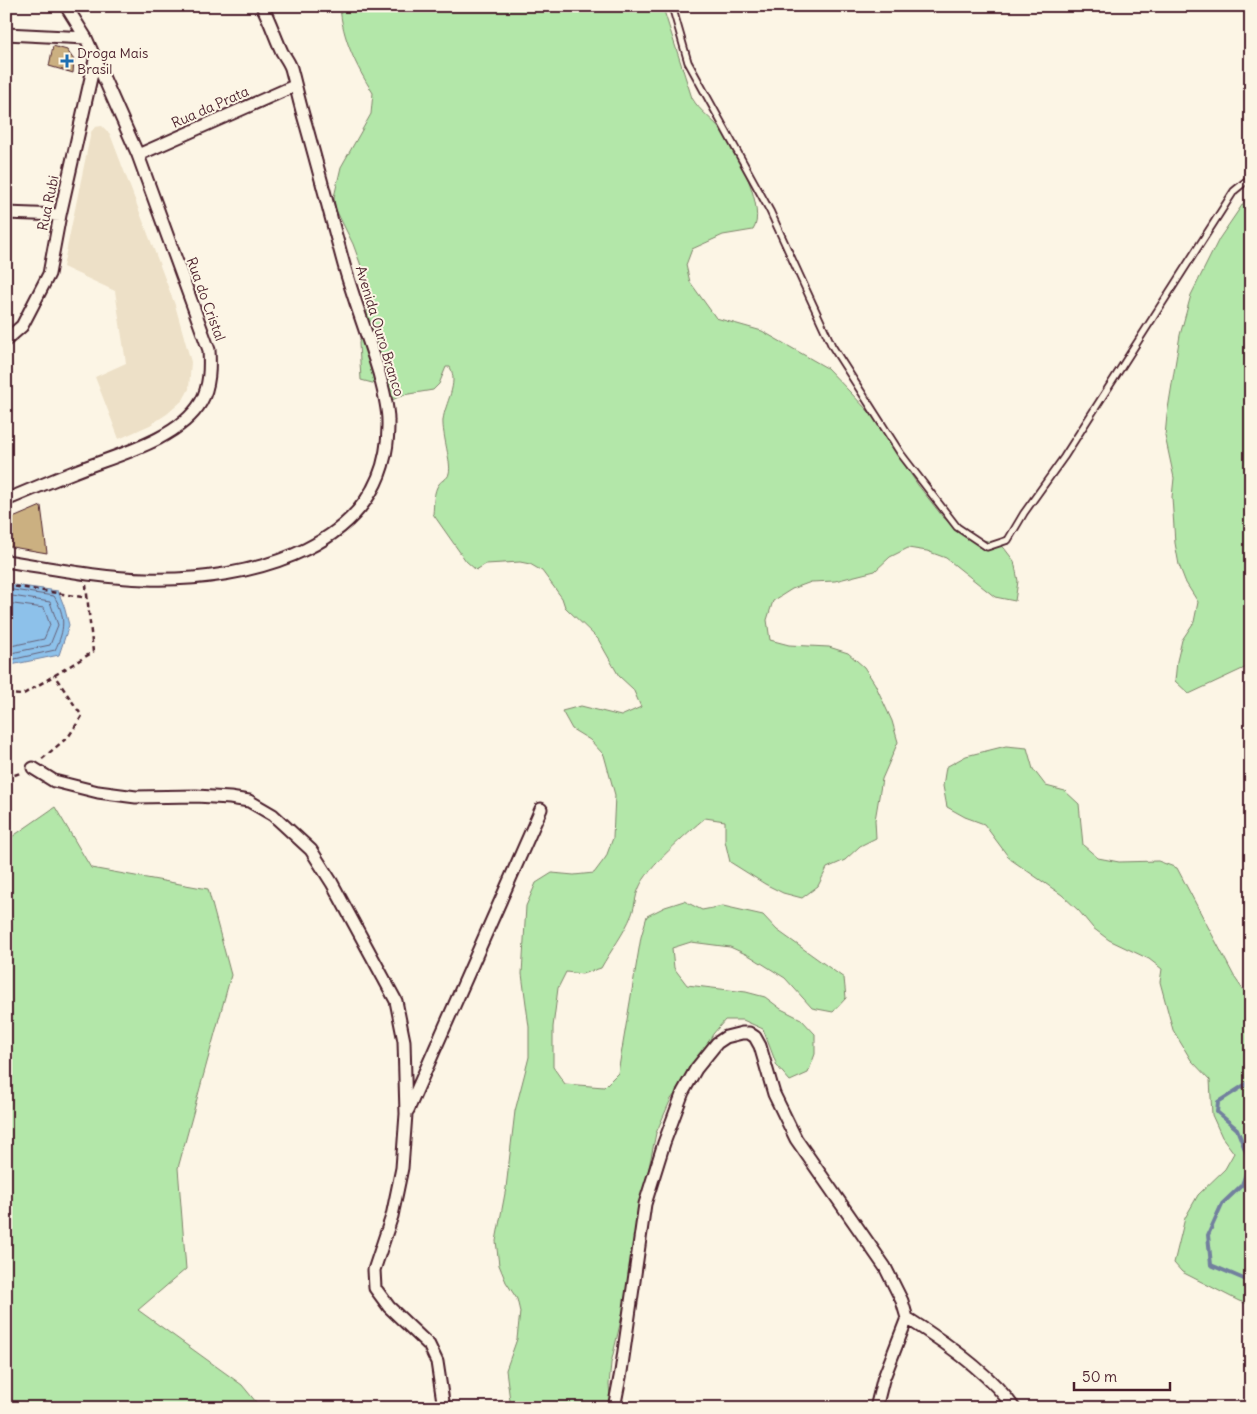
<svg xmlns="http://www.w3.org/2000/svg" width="1257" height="1414" font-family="Delius,sans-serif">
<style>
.built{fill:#ede0c7}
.green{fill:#b3e7a9;stroke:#7e836a}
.water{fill:#8dc1ea;stroke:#72809e}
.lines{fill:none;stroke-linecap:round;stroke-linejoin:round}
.shore{stroke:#656077;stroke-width:1}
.stream{stroke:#72809e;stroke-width:4}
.building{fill:#cbb081;stroke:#4a1f2b}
.service-casing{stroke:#4a1f2b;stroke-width:9}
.minor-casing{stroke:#4a1f2b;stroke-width:15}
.path{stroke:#4a1f2b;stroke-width:2.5;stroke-dasharray:5 4;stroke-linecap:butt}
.service{stroke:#fcf5e5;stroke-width:5.5}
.minor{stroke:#fcf5e5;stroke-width:11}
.poi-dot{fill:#1f6fb2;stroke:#fcf5e5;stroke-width:2}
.labels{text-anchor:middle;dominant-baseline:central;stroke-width:4;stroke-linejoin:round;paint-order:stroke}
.poi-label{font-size:14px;fill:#4a1f2b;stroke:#fcf5e5;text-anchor:start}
.street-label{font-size:14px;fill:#4a1f2b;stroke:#fcf5e5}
</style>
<rect width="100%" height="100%" fill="#fcf5e5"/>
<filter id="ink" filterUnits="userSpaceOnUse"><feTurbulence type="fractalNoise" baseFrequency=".02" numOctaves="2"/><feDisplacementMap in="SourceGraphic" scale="10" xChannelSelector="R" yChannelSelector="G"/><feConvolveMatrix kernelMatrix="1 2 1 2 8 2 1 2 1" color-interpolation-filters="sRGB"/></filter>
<g filter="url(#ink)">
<path class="built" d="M 102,126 L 110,134 L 175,305 L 191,362 L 189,389 L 183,400 L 167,414 L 150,425 L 119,439 L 95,377 L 126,363 L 115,291 L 63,267 L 91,132 L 95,127 Z"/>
<path class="green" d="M 340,6 L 664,6 L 665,14 L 692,98 C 700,112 714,120 724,133 C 737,150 767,211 753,230 L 723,235 L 692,249 L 686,265 L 690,282 L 716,318 L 762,331 L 827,368 L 871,414 L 918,485 L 943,517 L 962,533 L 970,537 L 1001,544 L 1014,561 L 1018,581 L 1015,601 L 995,597 L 946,558 L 927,551 L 908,548 L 890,557 L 875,571 L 835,581 L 811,582 L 792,589 L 773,601 L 767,620 L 770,640 L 789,645 L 829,647 L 848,653 L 864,667 L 875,684 L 892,721 L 898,742 L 882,779 L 875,820 L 876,838 L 860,846 L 845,860 L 827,868 L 818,886 L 802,898 L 783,893 L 765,884 L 730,862 L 725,841 L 725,821 L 705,818 C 688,832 647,868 639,888 C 635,896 635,906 632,914 C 624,934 611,950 601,968 L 582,974 L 566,972 L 558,988 L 553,1027 L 553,1067 L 565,1084 L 604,1087 L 618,1073 L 641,937 L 647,916 L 665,907 L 684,901 L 702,910 L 723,906 L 763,915 L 777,930 L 844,978 L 846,998 L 833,1012 L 812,1008 L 785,978 L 750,956 L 730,947 L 691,942 L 672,948 L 674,968 L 687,985 L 746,992 L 765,997 L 781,1009 L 801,1019 L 815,1034 L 815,1054 L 808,1073 L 790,1081 L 777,1066 L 763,1029 L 743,1020 L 725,1020 L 713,1034 L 690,1075 L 671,1099 L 656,1133 L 642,1202 L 627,1294 L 611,1363 L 609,1385 L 611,1408 L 511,1408 L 506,1370 L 517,1339 L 520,1312 L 517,1299 L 506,1282 L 499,1265 L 496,1241 L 506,1188 L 515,1111 L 529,1057 L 529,1027 L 522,974 L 526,906 L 536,883 L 552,873 L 574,875 L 594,873 L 606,857 L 613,838 L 615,795 L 604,755 L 590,740 L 572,729 L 562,711 L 581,706 L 621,716 L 641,707 L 633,689 L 619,676 L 598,639 L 565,607 L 562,598 L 542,571 L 530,564 L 520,562 L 486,564 L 476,570 L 466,561 L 433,514 C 434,506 433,491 439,484 C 442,479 448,480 449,473 C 452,464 442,435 443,420 C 445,403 459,384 450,367 L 446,367 L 439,384 L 433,390 L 403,395 L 392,400 L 385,397 L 376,384 L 361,380 L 359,343 L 368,308 L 367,282 L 353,244 L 335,208 L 334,197 L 341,167 L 371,114 L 373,93 C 356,66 342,38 340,6 Z
M 1251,192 L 1251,665 L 1189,694 L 1175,681 L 1177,661 L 1182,640 L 1194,622 L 1198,602 L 1186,583 L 1179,565 L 1175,543 L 1172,497 L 1174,478 L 1165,436 L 1167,415 L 1180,335 L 1191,295 L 1219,239 Z
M 1006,746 L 1027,748 L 1033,769 L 1046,786 L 1065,791 L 1079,804 L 1083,845 L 1098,858 L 1119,862 L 1158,861 L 1177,868 L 1235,978 L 1246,994 L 1251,998 L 1251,1305 L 1239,1301 L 1182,1272 L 1174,1263 L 1185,1218 L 1198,1195 L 1225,1169 L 1234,1153 L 1222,1137 L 1212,1115 L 1210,1080 L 1191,1060 L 1173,1030 L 1160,982 L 1162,969 L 1149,959 L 1109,940 L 1093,928 L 1079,911 L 1062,895 L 1010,859 L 984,824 L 965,817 L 947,807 L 943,786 L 946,767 L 966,756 Z
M 55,807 L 91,868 L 208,889 L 231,975 L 178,1168 L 186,1269 L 138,1310 L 242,1385 L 261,1408 L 6,1408 L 6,841 Z"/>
<path class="water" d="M 6,584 L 58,591 L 64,606 L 69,625 L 59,655 L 6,666 Z"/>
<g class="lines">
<path class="shore" d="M 6,589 L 54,596 C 66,616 65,630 55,650 L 6,661
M 6,595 L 50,602 L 58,625 L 50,645 L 6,654
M 6,603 L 44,608 L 50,625 L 44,639 L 6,647"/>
<path class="stream" d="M 1251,1081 L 1218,1102 L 1217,1112 L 1237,1129 L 1250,1162 L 1242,1185 L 1222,1204 L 1208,1235 L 1211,1265 L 1251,1282"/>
</g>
<path class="building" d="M 53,46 L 67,50 L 74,60 L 73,73 L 49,66 Z
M 41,506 L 47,553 L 6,546 L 6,521 Z"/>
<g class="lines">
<defs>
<path id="service" d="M 672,6 L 688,62 L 770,211 L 832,346 L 901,454 L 957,527 L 987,547 L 1008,540 L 1024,513 L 1064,457 L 1234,191 L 1251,177"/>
<path id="minor" d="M 6,34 L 86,38
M 138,155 L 294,86
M 6,213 L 60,215
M 6,340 L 22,326 L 49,274 L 60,215 L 95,60
M 6,500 C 32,489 58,478 84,468 C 121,454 180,438 201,402 C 210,386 210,367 209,350 L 138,155 L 86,38 L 66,6
M 6,561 C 52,568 99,578 146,579 C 247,582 391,549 388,421 C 388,405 383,389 379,373 C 368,336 354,301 344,265 C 331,218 319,171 306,125 C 300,106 296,86 291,68 C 289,62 285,57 282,52 C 275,37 270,21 262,6
M 33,768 L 54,781 L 98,792 L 136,797 L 196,796 L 230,798 L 249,801 L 273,815 L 311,850 L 332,883 L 396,1001 L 404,1041 L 406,1114 L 402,1168 L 392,1216 L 374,1270 L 375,1288 L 389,1307 L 429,1345 L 437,1362 L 444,1408
M 408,1110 L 541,809
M 907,1318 C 942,1340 991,1374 1014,1408
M 614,1408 L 621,1372 L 645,1204 L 664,1143 L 683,1092 L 696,1069 L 717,1043 L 726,1037 L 742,1033 L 749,1033 L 755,1037 L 760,1046 L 774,1094 L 796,1139 L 885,1267 L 902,1301 L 907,1318 L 883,1380 L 876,1408"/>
</defs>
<use href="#service" class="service-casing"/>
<use href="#minor" class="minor-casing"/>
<path class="path" d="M 6,585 L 88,598
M 6,694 L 22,695 L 93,652 L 86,585
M 42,759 L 69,736 L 82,716 L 54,675
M 6,778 L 23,772"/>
<use href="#service" class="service"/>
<use href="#minor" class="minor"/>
</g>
</g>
<path class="poi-dot" d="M64.5 53.5h5v5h5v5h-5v5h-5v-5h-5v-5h5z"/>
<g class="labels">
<g class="poi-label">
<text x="77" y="53">Droga Mais<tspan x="77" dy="16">Brasil</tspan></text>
</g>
<g class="street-label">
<text transform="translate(210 107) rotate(-24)">Rua da Prata</text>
<text transform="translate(48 203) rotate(-78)">Rua Rubi</text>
<text transform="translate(206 299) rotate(70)">Rua do Cristal</text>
<text transform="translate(380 331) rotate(73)">Avenida Ouro Branco</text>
</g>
</g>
<rect width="1257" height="1414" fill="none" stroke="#fcf5e5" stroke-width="25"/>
<rect x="12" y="12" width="1232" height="1389" fill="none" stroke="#4a1f2b" stroke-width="2" filter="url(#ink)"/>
<path d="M1074 1382v8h96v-8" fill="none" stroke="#4a1f2b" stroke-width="2.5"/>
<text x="1082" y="1382" font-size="15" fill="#4a1f2b" stroke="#fcf5e5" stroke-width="4" paint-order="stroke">50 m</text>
</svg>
